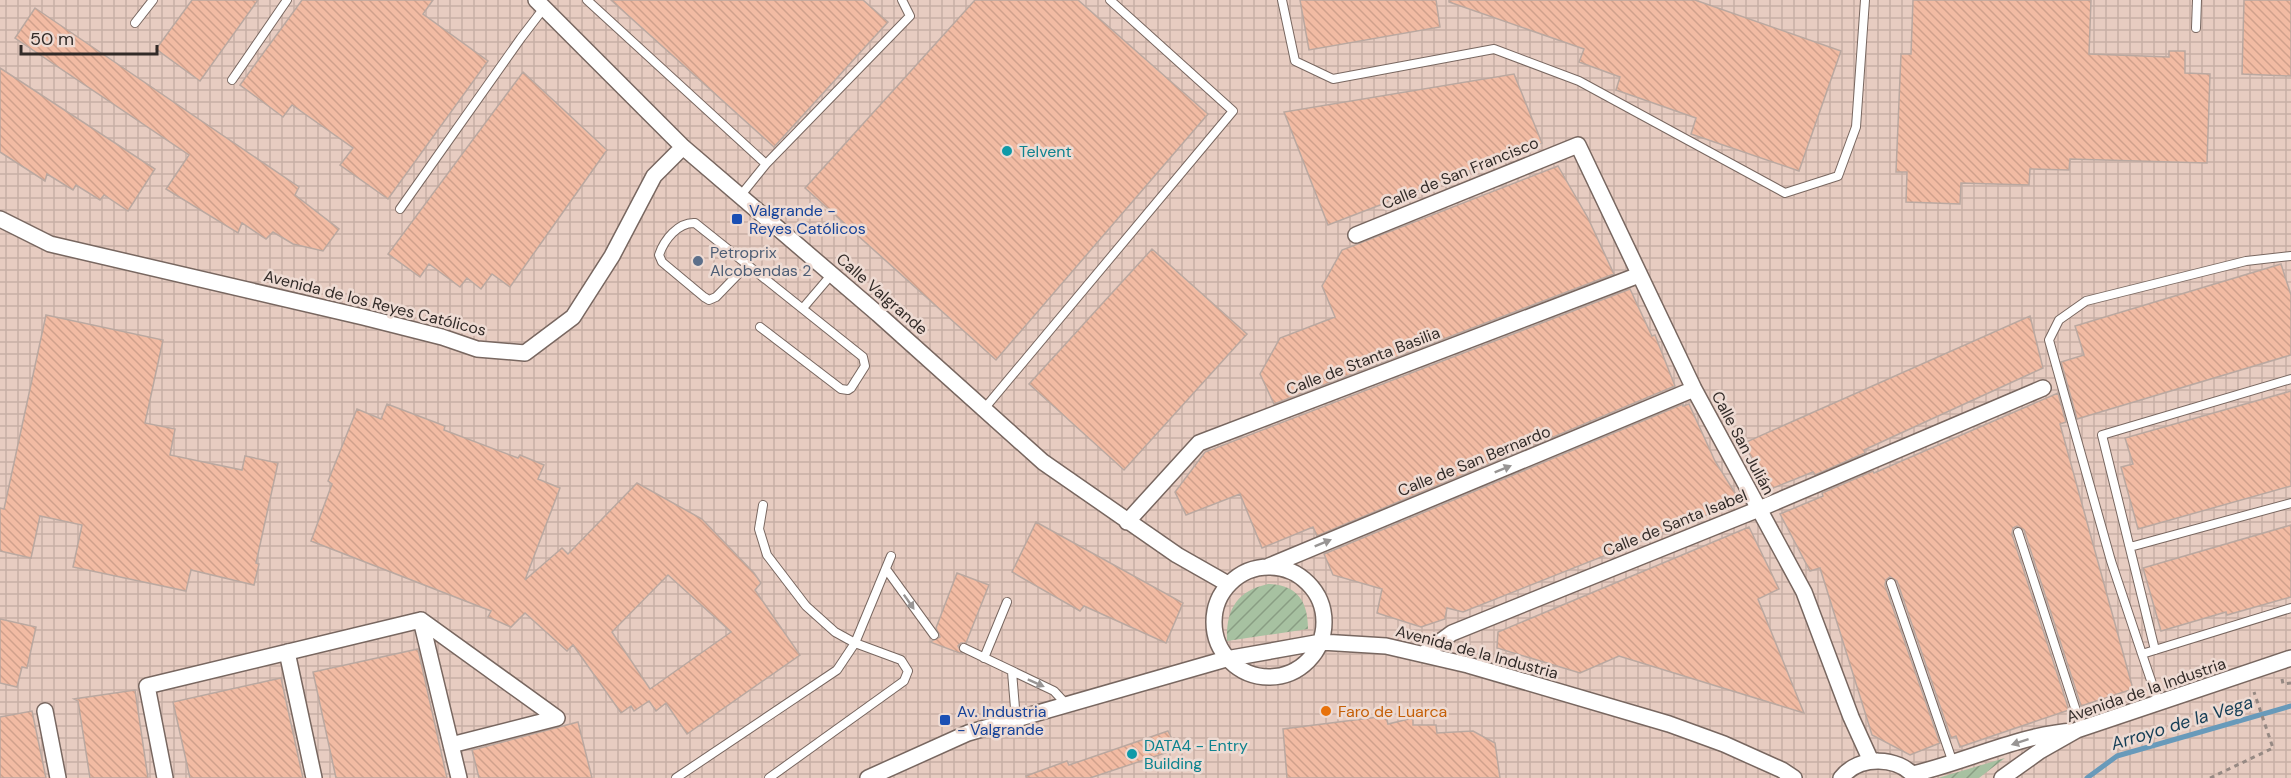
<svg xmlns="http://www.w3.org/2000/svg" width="2291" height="778" font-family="'DM Sans',sans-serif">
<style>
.industrial{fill:url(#industrial-grid)}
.garden{fill:url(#garden-furrows)}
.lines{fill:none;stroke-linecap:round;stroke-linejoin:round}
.stream{stroke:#689aba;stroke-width:5}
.building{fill:url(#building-back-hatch);stroke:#baa8a0;stroke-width:1.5;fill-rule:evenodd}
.lane-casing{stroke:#786760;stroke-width:10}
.street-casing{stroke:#786760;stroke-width:18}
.path{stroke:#968983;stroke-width:3;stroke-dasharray:4.5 4.5;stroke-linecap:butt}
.lane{stroke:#fff;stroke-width:8}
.street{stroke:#fff;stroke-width:15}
.oneway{fill:#989594}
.culture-dot{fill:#0f9aa8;stroke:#eedbd3;stroke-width:2}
.transit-dot{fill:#1a4fb4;stroke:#eedbd3;stroke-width:2}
.service-dot{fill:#5c6f8a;stroke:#eedbd3;stroke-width:2}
.food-dot{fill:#e8710a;stroke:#eedbd3;stroke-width:2}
.labels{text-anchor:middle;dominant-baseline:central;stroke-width:5;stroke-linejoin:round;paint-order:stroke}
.culture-label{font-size:16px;fill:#0d838f;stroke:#eedbd3;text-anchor:start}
.street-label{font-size:16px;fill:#322b28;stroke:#eedbd3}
.transit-label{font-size:16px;fill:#164399;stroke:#eedbd3;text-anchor:start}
.service-label{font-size:16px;fill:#4e5e75;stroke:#eedbd3;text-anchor:start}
.food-label{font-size:16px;fill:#c56008;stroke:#eedbd3;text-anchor:start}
.water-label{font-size:18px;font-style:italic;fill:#153e56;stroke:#eedbd3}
</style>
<defs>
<pattern id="industrial-grid" width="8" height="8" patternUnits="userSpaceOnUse" patternTransform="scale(1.5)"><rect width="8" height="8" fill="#e7ccc1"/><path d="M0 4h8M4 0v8" fill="none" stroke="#c7afa6"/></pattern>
<pattern id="garden-furrows" width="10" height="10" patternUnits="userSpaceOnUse" patternTransform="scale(1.5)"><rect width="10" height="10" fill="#a7c1a1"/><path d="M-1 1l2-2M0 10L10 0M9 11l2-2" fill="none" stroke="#899d83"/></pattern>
<pattern id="building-back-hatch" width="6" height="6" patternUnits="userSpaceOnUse" patternTransform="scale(1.5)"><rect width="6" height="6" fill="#f2bba3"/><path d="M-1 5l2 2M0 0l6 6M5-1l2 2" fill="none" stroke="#d0a18c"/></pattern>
</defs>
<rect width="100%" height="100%" fill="#eedbd3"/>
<path class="industrial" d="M 0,0 L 2291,0 L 2291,778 L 0,778 Z"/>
<path class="garden" d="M 1268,584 C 1298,585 1308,602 1308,629 L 1227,641 C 1226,609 1237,591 1268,584 Z
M 2005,758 L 1979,778 L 1938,778 Z"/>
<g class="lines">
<path class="stream" d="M 2087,778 L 2117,756 L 2291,706"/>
</g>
<path class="building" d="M 192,0 L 258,0 L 200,81 L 156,49 Z
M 302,0 L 433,0 L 423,14 L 488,61 L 388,199 L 340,165 L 353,148 L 292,105 L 283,117 L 240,85 Z
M 611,0 L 863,0 L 888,22 L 774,147 Z
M 975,0 L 1078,0 L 1208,114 L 996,360 L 805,188 Z
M 1300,0 L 1436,0 L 1440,27 L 1309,50 Z
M 1449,0 L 1695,0 L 1841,51 L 1799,171 L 1691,134 L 1696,118 L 1616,90 L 1620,77 L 1579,62 L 1584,49 L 1449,2 Z
M 1913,0 L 2091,0 L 2089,54 L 2169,57 L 2169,51 L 2185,51 L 2185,73 L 2210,74 L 2207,163 L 2070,159 L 2069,170 L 2030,169 L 2029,185 L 1961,183 L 1960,204 L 1906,202 L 1907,172 L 1896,172 L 1901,54 L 1911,54 Z
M 2244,0 L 2291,0 L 2291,76 L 2242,74 Z
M 35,8 L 299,187 L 295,195 L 339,229 L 323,251 L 293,244 L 273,232 L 266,239 L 242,223 L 238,233 L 166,189 L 189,155 L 15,38 Z
M 0,68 L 155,169 L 128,211 L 104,195 L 100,200 L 76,185 L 73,190 L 47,174 L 45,181 L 0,152 Z
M 523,72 L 607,150 L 510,287 L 492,274 L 481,289 L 467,278 L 460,287 L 429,264 L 420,277 L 388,254 Z
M 1514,74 L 1542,143 L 1328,225 L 1284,112 Z
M 1558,166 L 1588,218 L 1614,274 L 1274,404 L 1260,374 L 1280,338 L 1335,317 L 1322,286 L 1342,250 Z
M 1152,249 L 1247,334 L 1124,470 L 1029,384 Z
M 2281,264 L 2291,295 L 2291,355 L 2077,419 L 2061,362 L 2084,355 L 2075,326 Z
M 1630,289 L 1652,336 L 1655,335 L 1675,386 L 1317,536 L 1313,527 L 1262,548 L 1240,494 L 1186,515 L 1175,492 L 1205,452 Z
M 46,315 L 163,340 L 145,423 L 175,429 L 170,455 L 242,470 L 245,456 L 278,463 L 256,563 L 259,564 L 254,585 L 191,570 L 186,591 L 73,567 L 82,525 L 40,516 L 31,558 L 0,551 L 0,508 L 4,509 Z
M 2030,316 L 2043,368 L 1864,450 L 1865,453 L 1815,475 L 1813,472 L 1768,490 L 1744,443 Z
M 2291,391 L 2291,486 L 2138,529 L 2121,467 L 2133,464 L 2125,438 Z
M 2058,393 L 2066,422 L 2060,424 L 2133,689 L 2081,706 L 2024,530 L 2017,526 L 2013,528 L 2012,534 L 2069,710 L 1960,747 L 1956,736 L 1951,738 L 1897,581 L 1890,577 L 1886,580 L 1885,585 L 1940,743 L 1910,755 L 1872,735 L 1820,568 L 1810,571 L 1780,514 L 1823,496 L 1822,493 L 1873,471 L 1874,473 Z
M 387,404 L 445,426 L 444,430 L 518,458 L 520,455 L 544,465 L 538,479 L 560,488 L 525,580 L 562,548 L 568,554 L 637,483 L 702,519 L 754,573 L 761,583 L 755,590 L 800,655 L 687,734 L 666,703 L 656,711 L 649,701 L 634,711 L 631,706 L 621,713 L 573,645 L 567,651 L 525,613 L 511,627 L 488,617 L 491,611 L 311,541 L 332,484 L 328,481 L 357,409 L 381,419 ZM 668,575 L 731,632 L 650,689 L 612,632 Z
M 1683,404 L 1683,406 L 1689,404 L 1715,461 L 1737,496 L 1737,503 L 1463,612 L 1447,608 L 1445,619 L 1421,627 L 1377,613 L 1382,589 L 1333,575 L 1324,554 Z
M 1036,522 L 1183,603 L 1166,643 L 1084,606 L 1080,611 L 1012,572 Z
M 2291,525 L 2291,597 L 2227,615 L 2226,612 L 2161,631 L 2143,568 Z
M 1749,527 L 1779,589 L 1758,599 L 1804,713 L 1619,656 L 1580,673 L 1497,648 L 1498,632 Z
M 957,573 L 989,585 L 966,643 L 961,643 L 958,646 L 962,654 L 930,642 L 940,637 L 936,628 Z
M 0,619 L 36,627 L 27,668 L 22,667 L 17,687 L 0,683 Z
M 418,649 L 447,778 L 336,778 L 313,672 Z
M 281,678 L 303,778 L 190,778 L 173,702 Z
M 135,690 L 148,778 L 90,778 L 78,701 L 74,699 Z
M 32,711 L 46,778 L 0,778 L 0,717 Z
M 1386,716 L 1388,724 L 1413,718 L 1413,725 L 1436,725 L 1437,733 L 1473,731 L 1495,743 L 1500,778 L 1287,778 L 1283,729 Z
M 578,722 L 592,778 L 479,778 L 472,750 Z
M 1168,731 L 1177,749 L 1090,778 L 1027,778 L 1026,776 L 1067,761 L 1069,765 Z"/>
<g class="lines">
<defs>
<path id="lane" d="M 587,0 L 766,164 L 741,195
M 1282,0 L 1295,61 L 1333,79 L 1494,49 L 1579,81 L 1785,193 L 1838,176 L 1856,127 L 1865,0
M 135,23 L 153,0
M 2196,28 L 2197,0
M 232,80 L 287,0
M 766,164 L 910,16 L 902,0
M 400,209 L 521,38 L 544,8
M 2291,256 L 2246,261 L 2086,301 L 2059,320 L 2049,340 L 2111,561 L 2142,654 L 2291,608
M 747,265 L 716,297 L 709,300 L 704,297 L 662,262 L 659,255 C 664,240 678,222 695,223 L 863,357 L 865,366 L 851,388 L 848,390 L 841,389 L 760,327
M 803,308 L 832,274
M 984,409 L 1233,111 L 1110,0
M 763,505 L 759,529 L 767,555 L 806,606 L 835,632 L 855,643 L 901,660 L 908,671 L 904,681 L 769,778
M 2018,532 L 2082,729
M 2130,547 L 2291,503
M 886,569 L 934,635
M 1891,583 L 1953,763
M 964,648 L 1054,691 L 1067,705
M 2155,650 L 2102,435 L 2291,379
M 2142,654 L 2159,704
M 984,658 L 1007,602
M 1012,672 L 1016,720
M 676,778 L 837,670 L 855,643 L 891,556"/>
<path id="street" d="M 536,0 L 683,147 L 878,314 L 1043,462 L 1177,555 L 1228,584
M 0,219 L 50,244 L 363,317 L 442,337 L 477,349 L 525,353 L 573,317 L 612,256 L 654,176 L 683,147
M 1356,235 L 1578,145 L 1694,389 L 1804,592 L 1851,717 L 1871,761
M 1127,522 L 1199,443 L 1639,275
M 1269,566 L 1694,389
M1214 622a55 55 0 1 1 110 0a55 55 0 1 1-110 0Z
M 421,620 L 557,718 L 451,745
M 287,652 L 314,778
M 1423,654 L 1452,633 L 1759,509 L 2043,388
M 45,711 L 58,778
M 1913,774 C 1965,762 2022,734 2074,731
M 165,778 L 147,686 L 421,620 L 459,778
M 868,778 L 968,733 L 1226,659 L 1321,642 L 1386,646 L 1468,665 L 1669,724 L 1724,744 L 1782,770 L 1794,778
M 1841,778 C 1859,755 1898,756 1916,778
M 2002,778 L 2040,751 L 2077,730 L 2291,658"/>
</defs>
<use href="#lane" class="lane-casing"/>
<use href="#street" class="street-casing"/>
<path class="path" d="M 2282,679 L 2283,684 L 2291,683
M 2210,778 L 2273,748 L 2254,692"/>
<use href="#lane" class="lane"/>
<use href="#street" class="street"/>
</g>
<defs><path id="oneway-solid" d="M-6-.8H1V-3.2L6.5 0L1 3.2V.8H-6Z" transform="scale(1.5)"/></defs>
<g class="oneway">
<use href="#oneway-solid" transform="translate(1503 469) rotate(-22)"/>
<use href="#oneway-solid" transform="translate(1323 543) rotate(-22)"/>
<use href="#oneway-solid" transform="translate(909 602) rotate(55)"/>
<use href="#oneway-solid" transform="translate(1036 683) rotate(24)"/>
<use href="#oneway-solid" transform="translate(2020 742) rotate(162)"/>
</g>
<g class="culture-dot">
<circle cx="1007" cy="151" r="6"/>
<circle cx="1132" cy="754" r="6"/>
</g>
<g class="transit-dot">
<rect x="731" y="213" width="12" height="12" rx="3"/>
<rect x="939" y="714" width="12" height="12" rx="3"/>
</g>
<circle class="service-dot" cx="698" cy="261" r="6"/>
<circle class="food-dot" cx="1326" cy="711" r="6"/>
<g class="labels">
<g class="culture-label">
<text x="1019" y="151">Telvent</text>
<text x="1144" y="745">DATA4 - Entry<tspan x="1144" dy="18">Building</tspan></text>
</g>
<g class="street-label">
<text transform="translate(1460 173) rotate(-22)">Calle de San Francisco</text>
<text transform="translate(882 294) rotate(41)">Calle Valgrande</text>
<text transform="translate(375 303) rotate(14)">Avenida de los Reyes Católicos</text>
<text transform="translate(1363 361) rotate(-21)">Calle de Stanta Basilia</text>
<text transform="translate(1743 443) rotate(62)">Calle San Julián</text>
<text transform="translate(1474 461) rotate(-22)">Calle de San Bernardo</text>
<text transform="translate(1675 523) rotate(-22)">Calle de Santa Isabel</text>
<text transform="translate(1477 652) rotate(15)">Avenida de la Industria</text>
<text transform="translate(2146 690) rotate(-19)">Avenida de la Industria</text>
</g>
<g class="transit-label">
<text x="749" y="210">Valgrande -<tspan x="749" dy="18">Reyes Católicos</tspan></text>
<text x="957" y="711">Av. Industria<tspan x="957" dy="18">- Valgrande</tspan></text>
</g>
<g class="service-label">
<text x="710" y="252">Petroprix<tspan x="710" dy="18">Alcobendas 2</tspan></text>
</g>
<g class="food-label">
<text x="1338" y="711">Faro de Luarca</text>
</g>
<g class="water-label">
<text transform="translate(2182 723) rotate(-17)">Arroyo de la Vega</text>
</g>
</g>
<path d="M21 45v9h136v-9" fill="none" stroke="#322b28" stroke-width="3"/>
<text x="30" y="45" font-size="18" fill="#322b28" stroke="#eedbd3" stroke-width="4.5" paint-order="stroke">50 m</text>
</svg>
